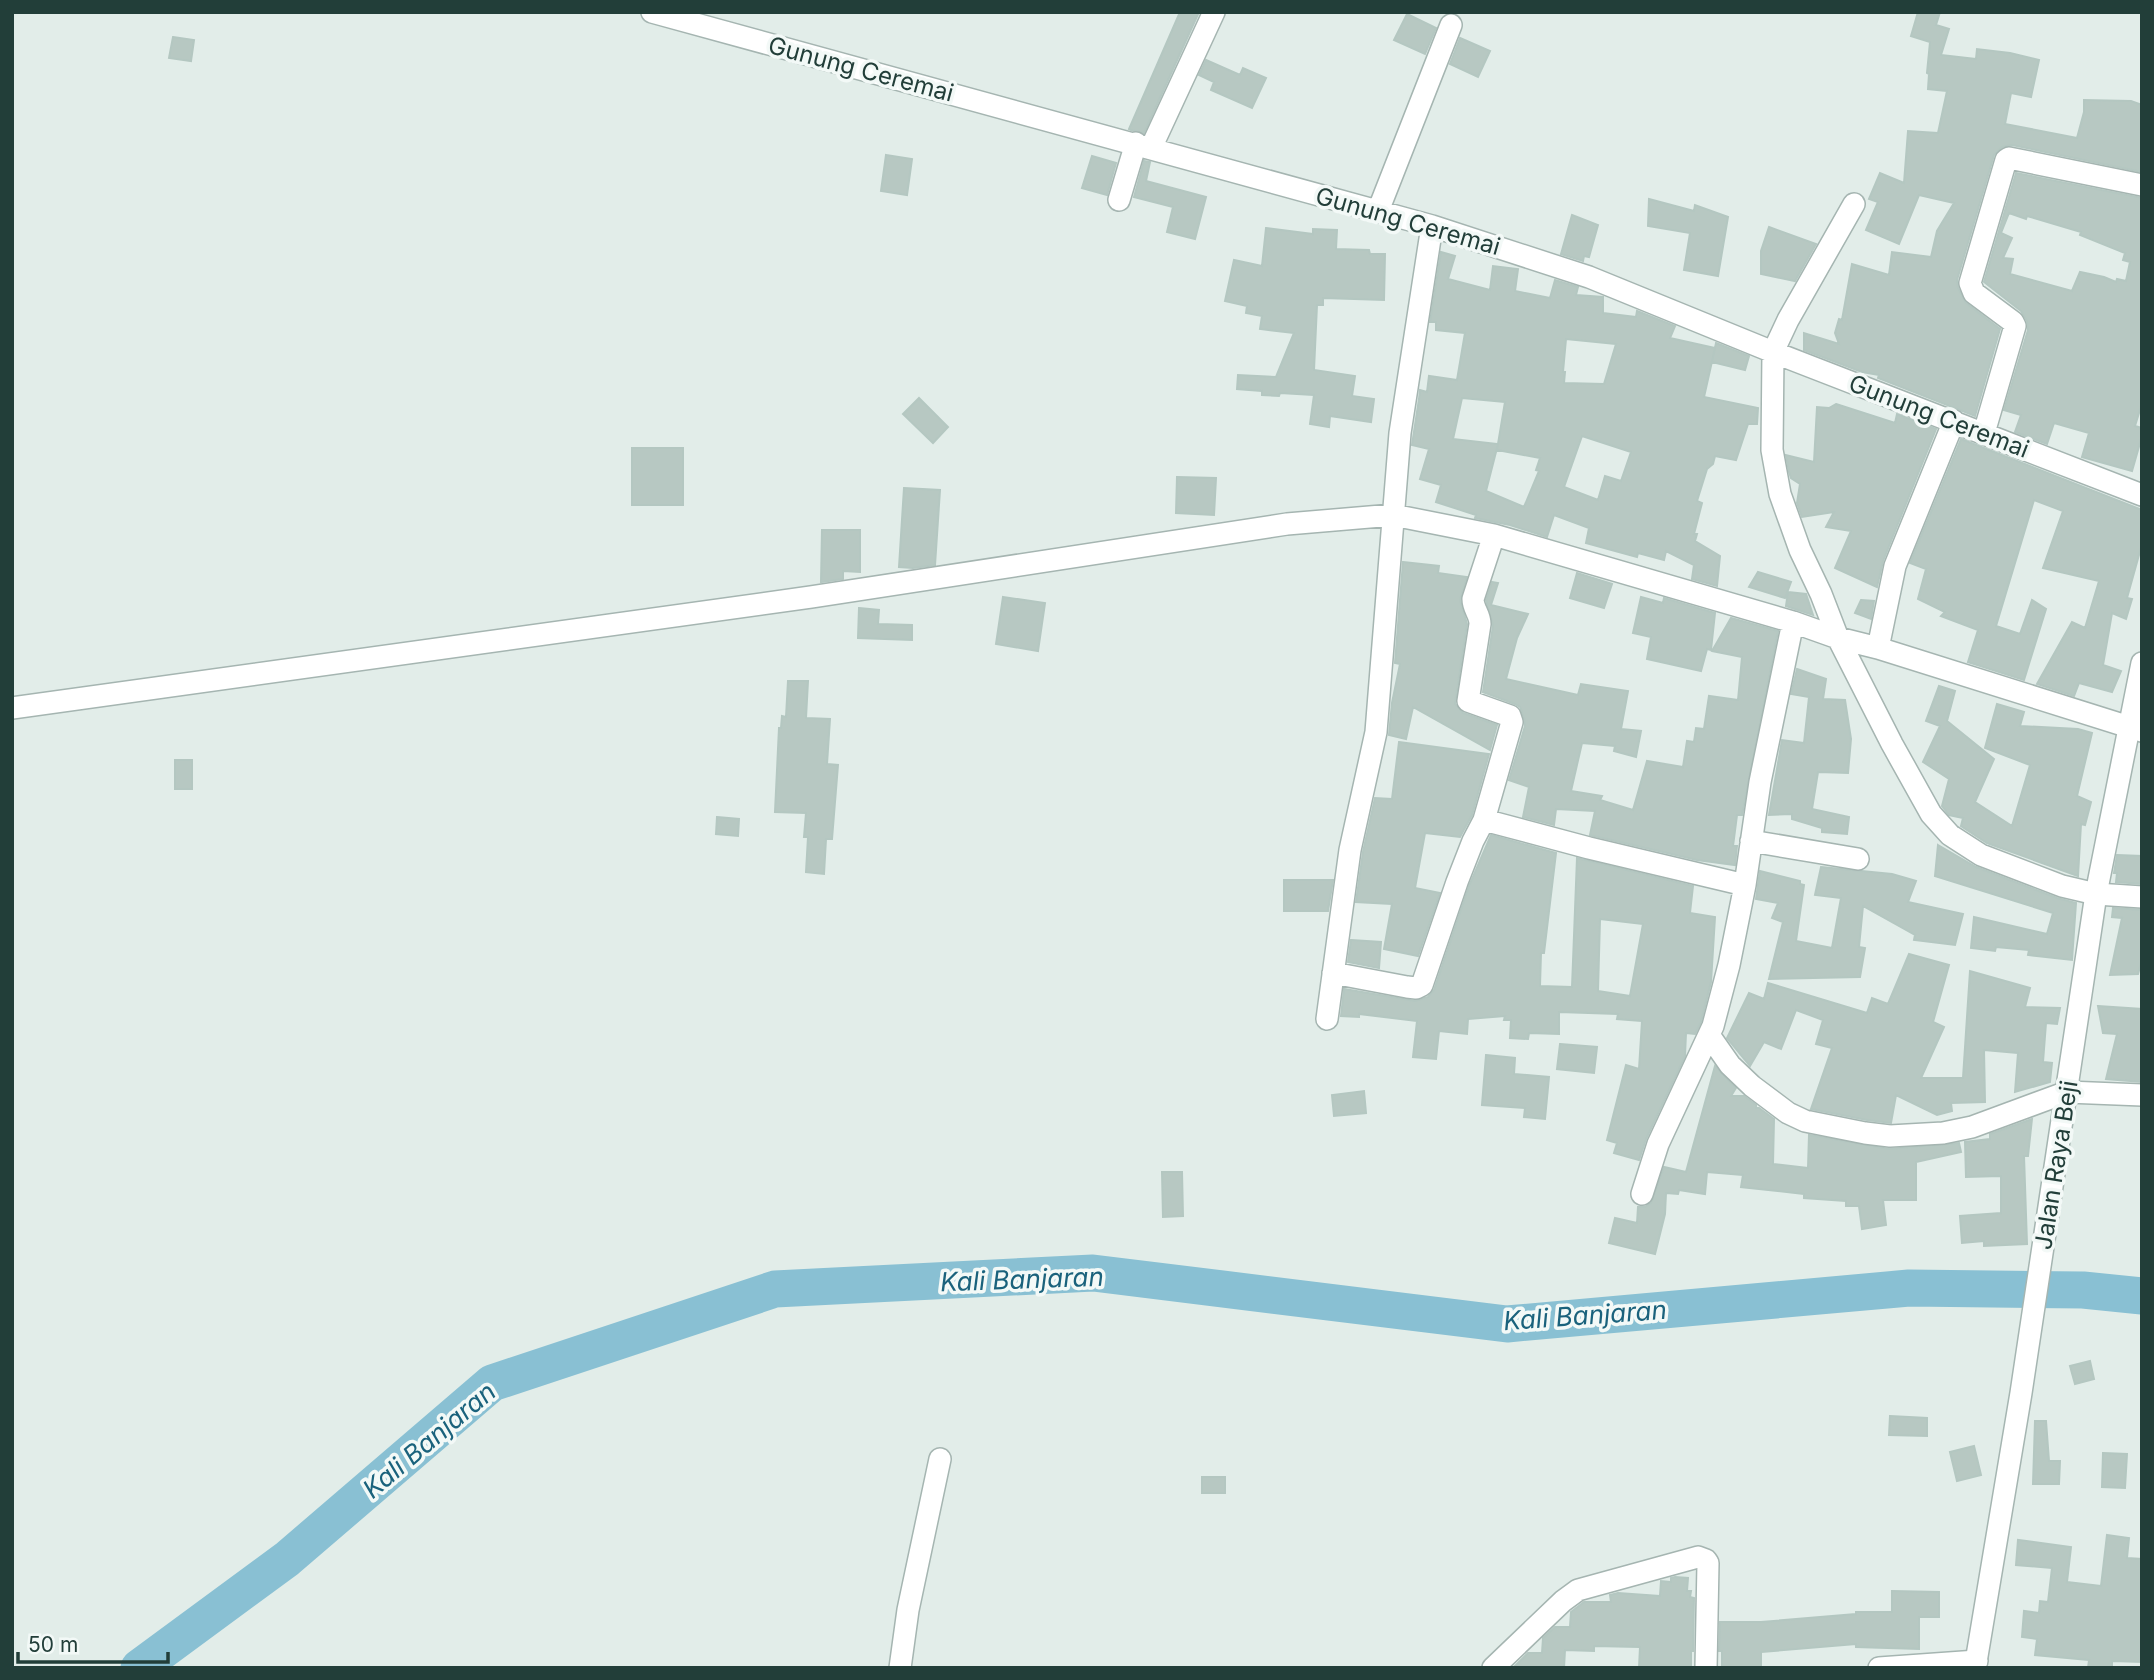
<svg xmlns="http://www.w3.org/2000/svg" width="2154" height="1680" font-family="Inter,sans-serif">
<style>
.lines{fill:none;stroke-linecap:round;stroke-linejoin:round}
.river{stroke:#89c0d3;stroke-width:37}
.building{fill:#b7c8c2;stroke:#b4c7c1;stroke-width:2;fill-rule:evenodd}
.minor-casing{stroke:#a5b5b1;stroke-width:24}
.tertiary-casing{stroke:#a5b5b1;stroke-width:24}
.minor{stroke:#fff;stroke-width:21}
.tertiary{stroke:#fff;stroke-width:21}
.labels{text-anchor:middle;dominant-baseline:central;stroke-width:7;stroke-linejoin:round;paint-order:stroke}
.street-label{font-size:24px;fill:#223e39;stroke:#f3f9f7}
.water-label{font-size:26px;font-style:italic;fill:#1a627c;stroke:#f3f9f7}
</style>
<rect width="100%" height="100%" fill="#e2ede9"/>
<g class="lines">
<path class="river" d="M 139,1668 L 287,1559 L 492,1383 L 775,1289 L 1093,1273 L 1507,1324 L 1909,1288 L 2083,1290 L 2142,1296"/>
</g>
<path class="building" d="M 1180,12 L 1199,12 L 1144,133 L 1131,130 L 1129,129 Z
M 1918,12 L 1940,12 L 1936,25 L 1949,29 L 1941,55 L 1976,59 L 1977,49 L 2010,53 L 2039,60 L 2031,97 L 2011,93 L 2005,124 L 2077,138 L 2084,112 L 2084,100 L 2131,101 L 2142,105 L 2142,172 L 2012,145 L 2002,147 L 1994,155 L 1957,280 L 1958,288 L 1966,303 L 2000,329 L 1975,416 L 1878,378 L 1879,375 L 1862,372 L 1804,350 L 1804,333 L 1839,344 L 1835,333 L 1839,319 L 1842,320 L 1852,264 L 1889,275 L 1892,252 L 1931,257 L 1937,231 L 1954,203 L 1919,195 L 1899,244 L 1866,230 L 1878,202 L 1869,199 L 1880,173 L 1904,183 L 1908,131 L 1938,133 L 1947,91 L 1928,89 L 1929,74 L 1927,73 L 1930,42 L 1911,36 Z
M 1407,14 L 1436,28 L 1425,54 L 1394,40 Z
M 173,37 L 194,40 L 191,61 L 169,58 Z
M 1460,38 L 1490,51 L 1478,77 L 1450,64 Z
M 1206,60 L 1240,75 L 1243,68 L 1266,78 L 1252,108 L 1211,90 L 1214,82 L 1199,75 Z
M 886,155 L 912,159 L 907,195 L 881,191 Z
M 1092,156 L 1116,163 L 1107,195 L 1082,188 Z
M 1144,161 L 1150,162 L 1146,181 L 1206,197 L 1195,239 L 1167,232 L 1173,207 L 1134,197 Z
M 2016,173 L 2142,198 L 2142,403 L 2135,426 L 2142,428 L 2142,436 L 2132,471 L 2082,457 L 2089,433 L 2054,423 L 2047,444 L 2015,432 L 2021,415 L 2004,410 L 2028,330 L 2027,321 L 2021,311 L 1984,282 ZM 2009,213 L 2026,219 L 2027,216 L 2081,232 L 2080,235 L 2125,253 L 2123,260 L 2130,262 L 2126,281 L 2117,279 L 2116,282 L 2104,277 L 2080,272 L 2072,291 L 2010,274 L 2013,259 L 2003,258 L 2012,238 L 2001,233 Z
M 1649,199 L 1694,211 L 1695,205 L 1728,217 L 1718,276 L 1684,270 L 1690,233 L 1648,226 Z
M 1572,215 L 1598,225 L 1589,257 L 1584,256 L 1583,261 L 1561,254 Z
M 1769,227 L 1816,244 L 1795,281 L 1761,274 L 1761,251 Z
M 1266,228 L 1313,234 L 1313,229 L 1337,230 L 1336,249 L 1369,250 L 1370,254 L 1385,254 L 1384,300 L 1323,298 L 1323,305 L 1317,305 L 1314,370 L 1355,376 L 1352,396 L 1374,399 L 1371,422 L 1330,416 L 1329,427 L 1310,424 L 1314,395 L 1280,393 L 1279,396 L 1262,395 L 1262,391 L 1237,389 L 1238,375 L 1276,377 L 1294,333 L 1260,329 L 1262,316 L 1246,313 L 1247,306 L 1225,301 L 1234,260 L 1262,266 Z
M 1441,252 L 1455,256 L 1448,279 L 1490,290 L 1493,266 L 1518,269 L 1515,291 L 1550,298 L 1555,280 L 1578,287 L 1576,295 L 1603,297 L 1603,313 L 1636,317 L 1637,311 L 1675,326 L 1670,338 L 1715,348 L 1704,397 L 1758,408 L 1757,424 L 1748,424 L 1736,460 L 1715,456 L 1713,464 L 1707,469 L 1697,501 L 1702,503 L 1694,534 L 1697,534 L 1695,541 L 1720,556 L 1717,586 L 1692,579 L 1694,565 L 1666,551 L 1664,560 L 1638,553 L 1637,557 L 1586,543 L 1589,528 L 1554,515 L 1547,537 L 1510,525 L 1475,518 L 1476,515 L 1436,502 L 1441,485 L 1420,479 L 1429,449 L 1412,445 L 1419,399 L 1420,390 L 1427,392 L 1429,376 L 1457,380 L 1465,333 L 1436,330 L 1436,322 L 1430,322 ZM 1566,339 L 1616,344 L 1604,384 L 1564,383 L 1565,372 L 1563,372 ZM 1462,398 L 1505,402 L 1497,450 L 1540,458 L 1536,470 L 1539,471 L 1524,507 L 1486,491 L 1498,444 L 1453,439 ZM 1582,436 L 1631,452 L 1621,481 L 1605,476 L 1598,500 L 1564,487 Z
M 1716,343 L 1749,356 L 1745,370 L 1712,362 Z
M 919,398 L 948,427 L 933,443 L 903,414 Z
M 1836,404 L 1895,423 L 1897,414 L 1936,429 L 1883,561 L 1877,587 L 1835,568 L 1851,531 L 1826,527 L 1834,512 L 1802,517 L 1797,503 L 1800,484 L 1791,478 L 1789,472 L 1786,455 L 1814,462 L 1817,407 L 1829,408 Z
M 1961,439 L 2142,510 L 2142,544 L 2127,598 L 2132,599 L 2126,619 L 2112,613 L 2103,665 L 2121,671 L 2112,692 L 2079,683 L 2074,696 L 2037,684 L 2072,622 L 2085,628 L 2099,581 L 2043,568 L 2063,511 L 2034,500 L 1996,626 L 2020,634 L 2032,600 L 2046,609 L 2024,680 L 1968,662 L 1978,630 L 1941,616 L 1945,612 L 1918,599 L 1926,569 L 1910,563 Z
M 632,448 L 683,448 L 683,505 L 632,505 Z
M 1177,477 L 1216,478 L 1214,515 L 1176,513 Z
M 904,488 L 940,490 L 935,565 L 913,568 L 899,567 Z
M 822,530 L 860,530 L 860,572 L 843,571 L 843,579 L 821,582 Z
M 1403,562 L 1439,566 L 1438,573 L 1467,577 L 1460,600 L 1467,624 L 1455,704 L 1463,713 L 1497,725 L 1490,750 L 1413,707 L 1406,739 L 1389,735 L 1392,703 L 1400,664 L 1395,663 Z
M 1758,572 L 1791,582 L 1785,598 L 1749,587 Z
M 1577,573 L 1612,584 L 1604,608 L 1570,598 Z
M 1492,582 L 1498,583 L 1491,605 L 1528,614 L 1517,638 L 1506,679 L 1578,695 L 1581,684 L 1628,691 L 1621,729 L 1641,731 L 1636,757 L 1614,751 L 1615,746 L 1582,743 L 1571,791 L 1602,796 L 1600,800 L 1633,810 L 1647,761 L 1683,767 L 1687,741 L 1694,742 L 1696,728 L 1704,729 L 1709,696 L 1738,700 L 1742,657 L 1712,651 L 1731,618 L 1778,631 L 1742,815 L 1737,815 L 1733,846 L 1737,846 L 1735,865 L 1697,860 L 1590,835 L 1595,811 L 1556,809 L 1554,825 L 1523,817 L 1529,787 L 1509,780 L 1525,726 L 1524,718 L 1520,707 L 1515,704 L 1483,692 L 1493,626 L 1486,600 Z
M 1788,592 L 1806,594 L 1813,615 L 1786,606 Z
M 1003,597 L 1045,603 L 1038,651 L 996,644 Z
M 1641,597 L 1663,603 L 1664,598 L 1715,613 L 1711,650 L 1707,649 L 1701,671 L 1647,659 L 1651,637 L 1633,633 Z
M 1861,600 L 1874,601 L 1871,619 L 1855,613 Z
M 859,608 L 879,610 L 878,624 L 912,625 L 912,640 L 858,638 Z
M 1797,669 L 1826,679 L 1823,699 L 1845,700 L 1851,739 L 1848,773 L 1818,772 L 1812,809 L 1849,817 L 1847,834 L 1822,832 L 1822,828 L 1792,819 L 1792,814 L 1769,815 L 1782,740 L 1804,743 L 1809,697 L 1791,694 Z
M 788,681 L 808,681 L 806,718 L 830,719 L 827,764 L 838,765 L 832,839 L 826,839 L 824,874 L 806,872 L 808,837 L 804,837 L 806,813 L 775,812 L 779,728 L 781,728 L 782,716 L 786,717 Z
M 1939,686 L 1955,691 L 1947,721 L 1994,759 L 1975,802 L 2012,826 L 2030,765 L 1985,748 L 1997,704 L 2024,712 L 2020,726 L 2078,729 L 2092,733 L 2077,796 L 2091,802 L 2085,825 L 2081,824 L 2078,876 L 1987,843 L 1961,826 L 1963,818 L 1949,815 L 1942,806 L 1949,779 L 1923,762 L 1940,726 L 1926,721 Z
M 1399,742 L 1489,754 L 1472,815 L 1460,837 L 1425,833 L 1415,888 L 1440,893 L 1418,956 L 1384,949 L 1392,904 L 1356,902 L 1363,852 L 1375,798 L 1392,799 Z
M 175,760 L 192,760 L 192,789 L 175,789 Z
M 717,817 L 739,819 L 738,836 L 716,834 Z
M 1491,835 L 1556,853 L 1544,953 L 1541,953 L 1540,986 L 1572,987 L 1577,858 L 1693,886 L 1690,913 L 1715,917 L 1711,982 L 1701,1022 L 1695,1034 L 1686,1033 L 1685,1056 L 1646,1139 L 1639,1160 L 1614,1153 L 1617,1143 L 1607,1140 L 1626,1065 L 1639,1069 L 1642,1021 L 1617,1019 L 1618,1014 L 1559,1012 L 1559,1034 L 1529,1033 L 1528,1039 L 1510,1038 L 1511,1020 L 1504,1020 L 1505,1016 L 1468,1019 L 1467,1034 L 1439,1031 L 1436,1059 L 1413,1057 L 1417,1021 L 1359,1014 L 1359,1017 L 1341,1016 L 1344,989 L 1415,1001 L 1428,997 L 1434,990 L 1469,886 ZM 1600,919 L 1643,924 L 1630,996 L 1598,991 Z
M 1938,845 L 1976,867 L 2057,898 L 2076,903 L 2072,960 L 2028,955 L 2029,950 L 1996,947 L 1995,951 L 1971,948 L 1974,917 L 2047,934 L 2053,913 L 1935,876 Z
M 2117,855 L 2142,856 L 2142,884 L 2116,882 L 2117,873 L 2114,873 Z
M 1821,867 L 1892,874 L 1916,881 L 1908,902 L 1963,914 L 1955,945 L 1914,940 L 1915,935 L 1863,906 L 1859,947 L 1865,948 L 1860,977 L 1769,979 L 1783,922 L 1772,918 L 1778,903 L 1756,899 L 1760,871 L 1800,881 L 1800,884 L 1804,885 L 1796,941 L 1832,948 L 1841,898 L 1815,895 Z
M 1284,880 L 1333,880 L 1328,911 L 1284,911 Z
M 2113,908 L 2142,910 L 2142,960 L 2138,974 L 2110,975 L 2122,918 L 2112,917 Z
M 1351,940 L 1381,942 L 1379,968 L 1348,962 Z
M 1909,954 L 1949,965 L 1933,1022 L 1944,1027 L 1921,1078 L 1963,1078 L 1970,971 L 2030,988 L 2025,1007 L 2060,1008 L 2057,1024 L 2046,1023 L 2043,1062 L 2052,1063 L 2050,1082 L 2015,1092 L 2018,1053 L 1984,1050 L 1985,1102 L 1951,1103 L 1952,1111 L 1937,1115 L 1896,1095 L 1891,1123 L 1867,1120 L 1811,1109 L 1832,1048 L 1816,1044 L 1823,1020 L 1796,1010 L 1781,1049 L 1764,1042 L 1750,1066 L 1727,1038 L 1749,993 L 1764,999 L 1768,983 L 1867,1013 L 1872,998 L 1888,1004 Z
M 2098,1006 L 2142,1009 L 2142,1082 L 2106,1079 L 2117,1034 L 2103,1033 Z
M 1560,1044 L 1597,1047 L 1594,1073 L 1557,1069 Z
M 1486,1055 L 1515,1058 L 1514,1074 L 1549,1077 L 1545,1119 L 1524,1117 L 1525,1108 L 1482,1105 Z
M 1715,1066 L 1736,1088 L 1731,1096 L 1744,1096 L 1756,1105 L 1756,1108 L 1759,1108 L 1774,1119 L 1773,1164 L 1808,1168 L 1809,1135 L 1889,1149 L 1959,1143 L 1961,1152 L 1916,1162 L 1916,1200 L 1883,1200 L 1886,1225 L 1862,1229 L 1859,1206 L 1846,1206 L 1846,1201 L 1804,1198 L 1804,1194 L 1741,1187 L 1743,1175 L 1707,1172 L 1705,1194 L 1679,1190 L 1678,1194 L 1666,1193 L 1665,1214 L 1655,1254 L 1609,1243 L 1615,1218 L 1637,1223 L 1638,1207 L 1645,1207 L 1651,1203 L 1664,1167 L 1686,1172 Z
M 1364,1091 L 1366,1113 L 1334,1116 L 1332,1095 Z
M 2032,1119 L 2028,1156 L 2024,1156 L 2027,1244 L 1984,1246 L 1984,1241 L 1962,1243 L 1960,1216 L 2001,1213 L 2001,1176 L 1966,1177 L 1965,1142 L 1990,1139 L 1990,1134 Z
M 1162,1172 L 1182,1172 L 1183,1216 L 1163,1217 Z
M 2090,1361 L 2094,1379 L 2075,1384 L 2070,1366 Z
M 1890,1416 L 1927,1418 L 1927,1436 L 1889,1435 Z
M 2035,1421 L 2046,1421 L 2049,1461 L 2060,1461 L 2059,1484 L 2033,1484 Z
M 1974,1446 L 1981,1475 L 1957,1481 L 1950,1452 Z
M 2103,1453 L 2127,1454 L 2125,1488 L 2102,1487 Z
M 1202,1477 L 1225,1477 L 1225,1493 L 1202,1493 Z
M 2107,1535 L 2129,1538 L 2127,1558 L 2142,1559 L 2142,1662 L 2112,1661 L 2112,1668 L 2088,1668 L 2089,1660 L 2035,1655 L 2037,1639 L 2022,1637 L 2024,1611 L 2039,1613 L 2040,1601 L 2048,1602 L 2052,1568 L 2016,1565 L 2018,1540 L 2071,1547 L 2067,1582 L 2101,1586 Z
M 1675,1577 L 1688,1578 L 1687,1591 L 1691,1591 L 1690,1597 L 1694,1598 L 1693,1651 L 1691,1651 L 1691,1668 L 1639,1668 L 1640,1647 L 1594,1646 L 1594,1651 L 1565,1650 L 1564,1668 L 1513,1668 L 1528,1653 L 1542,1653 L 1543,1638 L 1555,1627 L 1570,1627 L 1571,1612 L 1584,1602 L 1611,1602 L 1610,1595 L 1618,1593 L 1660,1596 L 1661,1581 L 1671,1582 L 1671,1578 Z
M 1892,1591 L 1939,1592 L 1939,1617 L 1919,1617 L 1919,1649 L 1856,1647 L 1856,1644 L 1761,1652 L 1761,1668 L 1722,1668 L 1722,1651 L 1719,1651 L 1720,1622 L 1761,1622 L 1856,1614 L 1856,1612 L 1892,1612 Z"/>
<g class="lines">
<defs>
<path id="minor" d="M 652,12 L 1432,226 L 1589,277 L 1773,352 L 2142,495
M 1151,148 L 1214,12
M 1119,200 L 1136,143
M 1854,204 L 1788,320 L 1773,352 L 1772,450 L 1780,494 L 1800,550 L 1821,594 L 1838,638 L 1892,744 L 1931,814 L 1950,835 L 1981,855 L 2062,886 L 2096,894 L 2142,897
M 1378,211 L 1451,25
M 1984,433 L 2015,326 L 2013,322 L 1974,293 L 1970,283 L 2006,160 L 2009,158 L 2142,185
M 1878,648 L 1895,566 L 1954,421
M 12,708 L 811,597 L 1287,524 L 1393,515 L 1494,535 L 1793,622 L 1838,638 L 1878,648 L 2142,731
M 1484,820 L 1512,722 L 1510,716 L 1468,701 L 1480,624 C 1480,614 1473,609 1473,599 L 1494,535
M 1751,841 L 1858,859
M 1333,973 L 1407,987 L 1416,988 L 1422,985 L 1457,882 L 1473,841 L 1484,820 L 1589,848 L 1745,885
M 1327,1019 L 1350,850 L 1376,732 L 1400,433 L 1432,226
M 1709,1035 L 1730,1065 L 1752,1086 L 1788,1113 L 1805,1121 L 1865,1133 L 1890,1136 L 1943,1133 L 1972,1127 L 2067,1092 L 2142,1095
M 1642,1194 L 1658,1144 L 1713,1026 L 1729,965 L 1745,885 L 1760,782 L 1793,622
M 900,1668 L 908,1610 L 940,1459
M 1493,1668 L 1563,1601 L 1578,1590 L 1698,1557 L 1706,1560 L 1708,1563 L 1706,1668
M 1879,1668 L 1977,1661"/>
<path id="tertiary" d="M 1975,1668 L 2021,1393 L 2096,894 L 2142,663"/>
</defs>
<use href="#minor" class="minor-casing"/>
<use href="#tertiary" class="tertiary-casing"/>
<use href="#minor" class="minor"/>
<use href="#tertiary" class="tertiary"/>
</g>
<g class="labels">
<g class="street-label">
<text transform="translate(861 69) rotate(15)">Gunung Ceremai</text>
<text transform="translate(1408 221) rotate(16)">Gunung Ceremai</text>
<text transform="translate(1939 416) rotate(21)">Gunung Ceremai</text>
<text transform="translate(2056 1165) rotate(-81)">Jalan Raya Beji</text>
</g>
<g class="water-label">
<text transform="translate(1022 1279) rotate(-2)">Kali Banjaran</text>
<text transform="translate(1585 1315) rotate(-4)">Kali Banjaran</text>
<text transform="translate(429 1440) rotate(-40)">Kali Banjaran</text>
</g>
</g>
<rect width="2154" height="1680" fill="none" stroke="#223e39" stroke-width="28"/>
<path d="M18 1652v10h150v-10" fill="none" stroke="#223e39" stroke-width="3.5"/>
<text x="28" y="1652" font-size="21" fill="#223e39" stroke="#f3f9f7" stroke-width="5" paint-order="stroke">50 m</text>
</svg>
